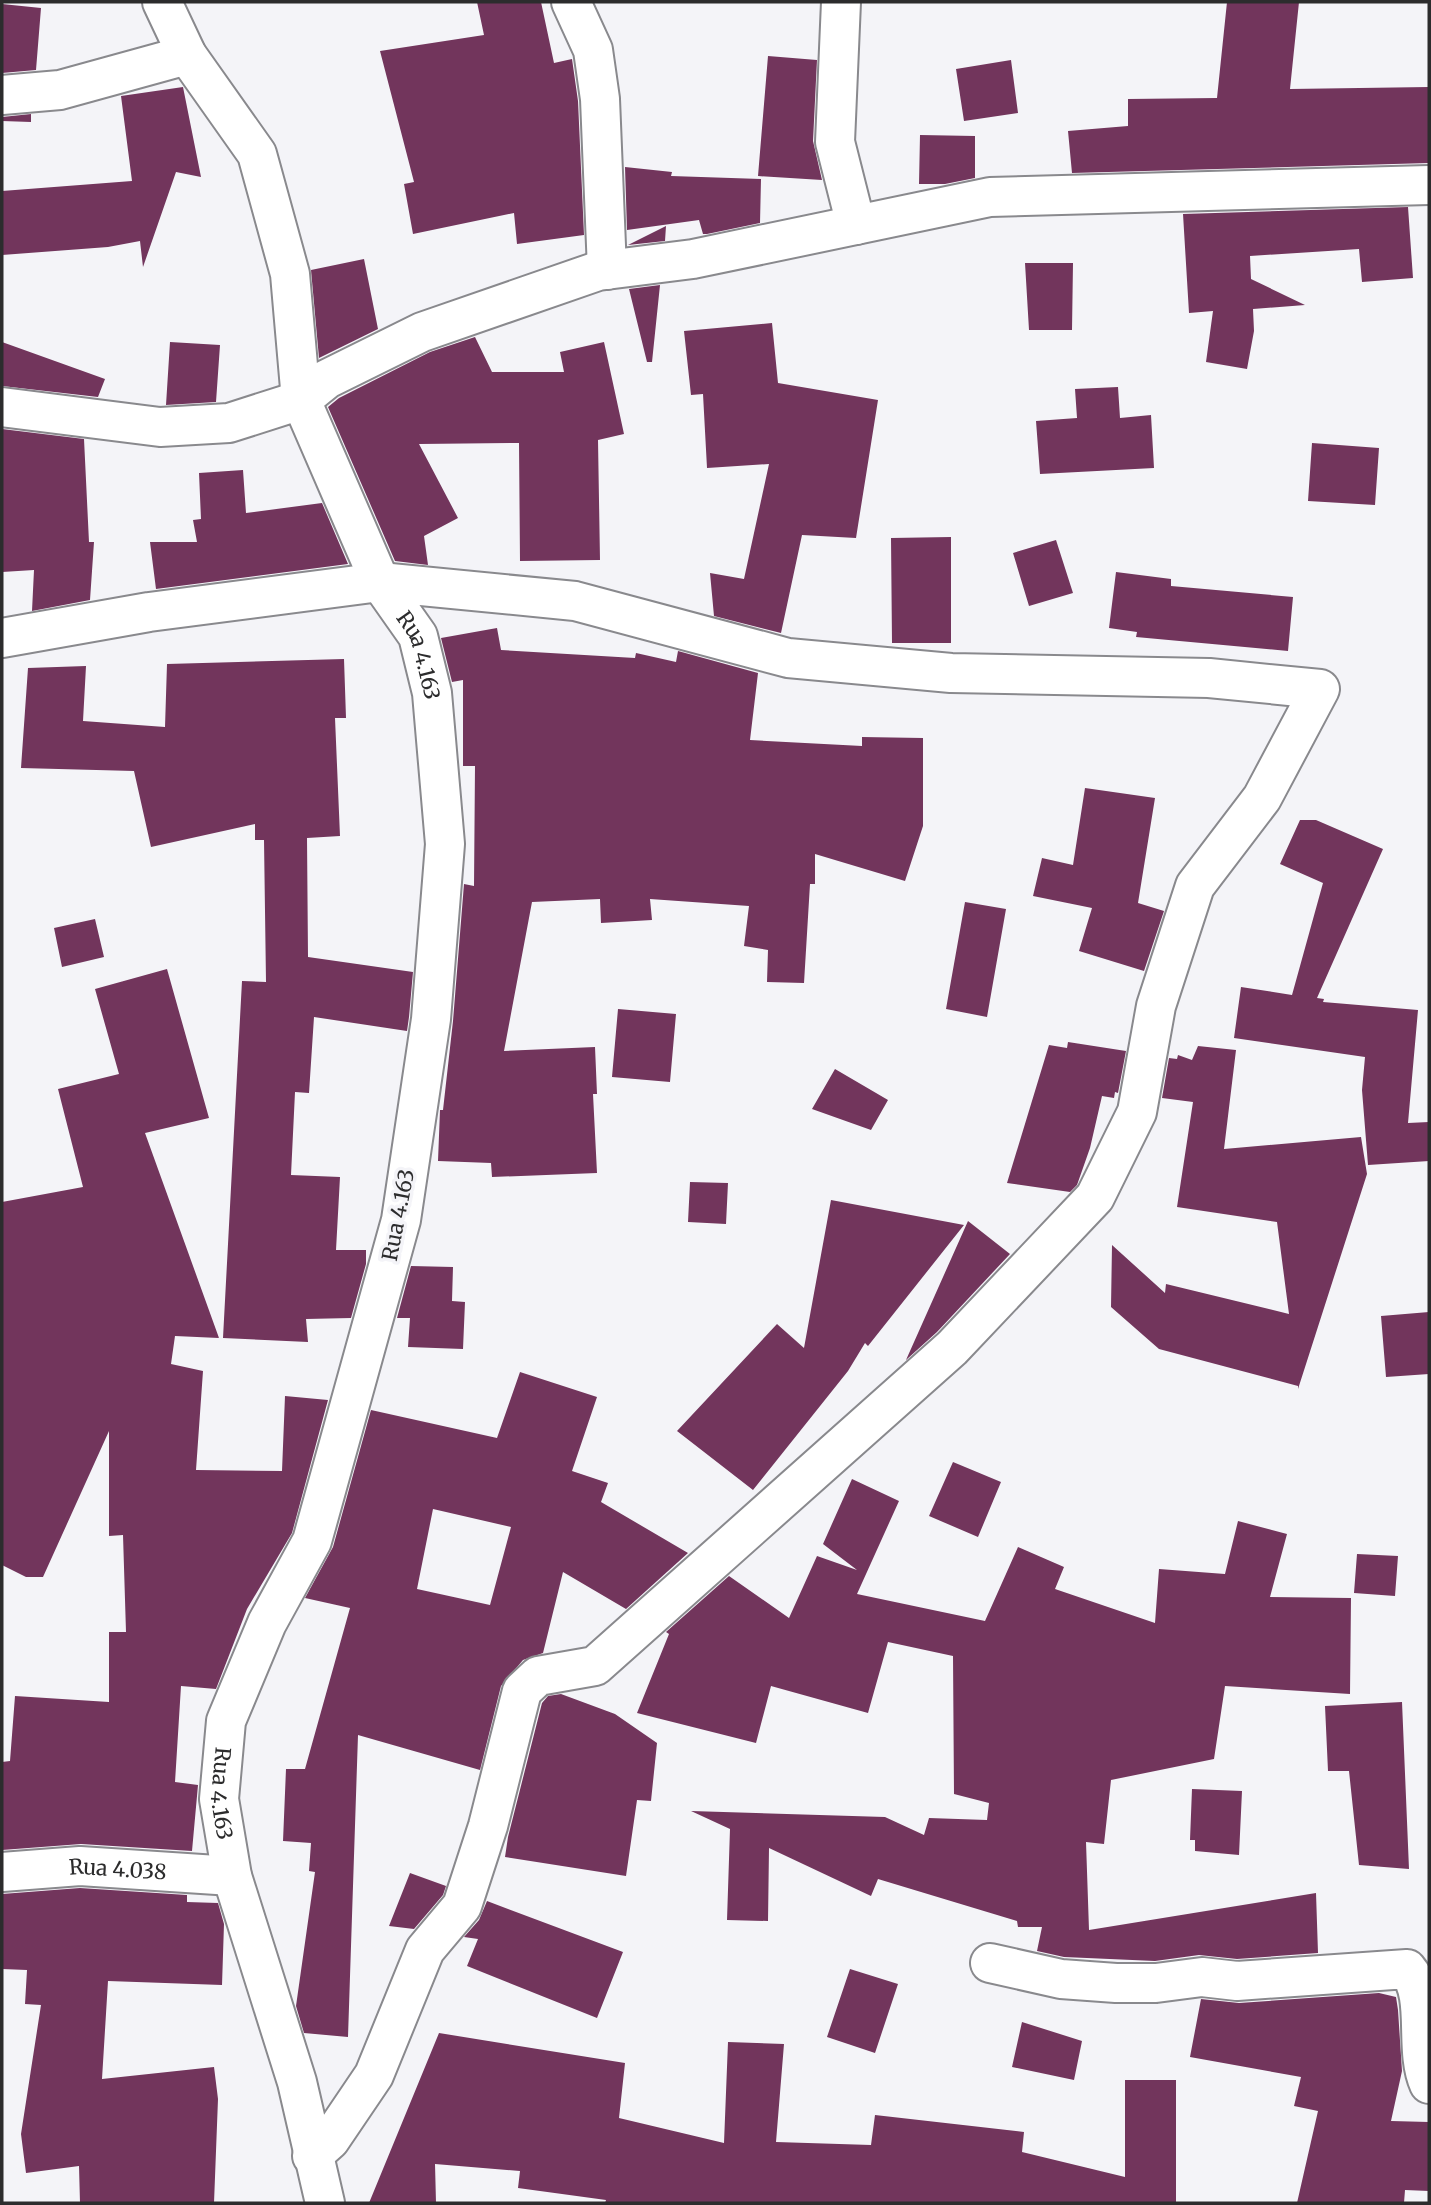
<svg xmlns="http://www.w3.org/2000/svg" width="1431" height="2205" font-family="Merriweather,serif">
<style>
.building{fill:#72355c;fill-rule:evenodd}
.lines{fill:none;stroke-linecap:round;stroke-linejoin:round}
.minor-casing{stroke:#89898d;stroke-width:42}
.minor{stroke:#fff;stroke-width:38}
.labels{text-anchor:middle;dominant-baseline:central;stroke-width:7;stroke-linejoin:round;paint-order:stroke}
.street-label{font-size:21px;fill:#2c2c2d;stroke:#f4f4f8}
</style>
<rect width="100%" height="100%" fill="#f4f4f8"/>
<path class="building" d="M 477,2 L 541,2 L 554,63 L 572,59 L 578,101 L 584,235 L 517,244 L 514,213 L 413,234 L 404,184 L 414,182 L 380,51 L 484,35 Z
M 1227,2 L 1299,2 L 1290,89 L 1429,87 L 1429,163 L 1072,173 L 1068,131 L 1128,126 L 1128,99 L 1217,98 Z
M 2,4 L 41,8 L 36,70 L 2,73 Z
M 768,56 L 817,60 L 813,141 L 822,180 L 758,176 Z
M 1011,60 L 1018,113 L 964,121 L 956,69 Z
M 183,87 L 201,177 L 176,172 L 143,267 L 140,241 L 108,247 L 2,255 L 2,191 L 132,181 L 121,96 Z
M 31,114 L 31,122 L 2,121 L 2,117 Z
M 920,135 L 975,136 L 975,178 L 945,184 L 919,184 Z
M 625,167 L 672,172 L 671,176 L 761,179 L 760,223 L 707,234 L 703,234 L 699,220 L 627,230 Z
M 1408,207 L 1413,278 L 1362,282 L 1359,249 L 1250,256 L 1251,279 L 1305,305 L 1253,309 L 1254,331 L 1247,369 L 1206,362 L 1213,311 L 1189,313 L 1183,214 Z
M 666,226 L 665,241 L 628,245 Z
M 364,259 L 378,329 L 319,358 L 311,270 Z
M 1025,263 L 1073,263 L 1072,330 L 1029,330 Z
M 660,285 L 652,362 L 647,362 L 629,289 Z
M 772,323 L 778,383 L 878,400 L 856,538 L 802,535 L 781,633 L 714,616 L 710,573 L 744,579 L 769,464 L 707,468 L 703,394 L 691,395 L 684,331 Z
M 475,337 L 492,372 L 564,372 L 560,352 L 604,342 L 624,434 L 598,440 L 600,560 L 520,561 L 519,443 L 419,444 L 458,518 L 424,536 L 428,565 L 395,561 L 328,407 L 339,398 L 430,352 Z
M 2,342 L 105,379 L 98,397 L 2,386 Z
M 170,342 L 220,345 L 216,402 L 166,405 Z
M 1118,387 L 1120,418 L 1151,415 L 1154,468 L 1040,474 L 1036,421 L 1077,418 L 1075,389 Z
M 2,429 L 84,439 L 89,542 L 94,542 L 90,600 L 32,611 L 34,570 L 2,572 Z
M 1312,443 L 1379,448 L 1375,505 L 1308,501 Z
M 243,470 L 246,513 L 322,503 L 348,564 L 156,589 L 150,542 L 197,542 L 193,520 L 201,519 L 199,473 Z
M 951,537 L 951,643 L 892,643 L 891,538 Z
M 1056,540 L 1073,593 L 1029,606 L 1013,553 Z
M 1116,572 L 1171,579 L 1171,586 L 1293,597 L 1288,651 L 1136,637 L 1137,632 L 1109,628 Z
M 497,628 L 501,650 L 635,658 L 636,653 L 676,662 L 678,651 L 758,673 L 750,740 L 862,746 L 862,737 L 923,738 L 923,826 L 905,881 L 815,854 L 815,884 L 810,884 L 804,983 L 767,982 L 768,950 L 744,946 L 749,906 L 650,899 L 652,920 L 601,923 L 600,899 L 532,902 L 504,1051 L 595,1047 L 597,1094 L 593,1094 L 597,1173 L 492,1177 L 491,1163 L 438,1161 L 440,1110 L 443,1110 L 453,1021 L 464,884 L 474,886 L 475,766 L 463,766 L 463,680 L 452,682 L 441,638 Z
M 344,659 L 346,718 L 335,718 L 340,836 L 307,838 L 308,957 L 413,972 L 409,1017 L 407,1031 L 314,1017 L 309,1093 L 295,1092 L 291,1175 L 340,1177 L 336,1250 L 366,1250 L 366,1264 L 351,1318 L 306,1319 L 308,1342 L 223,1338 L 242,981 L 266,982 L 264,840 L 255,840 L 255,824 L 151,847 L 134,771 L 21,768 L 28,668 L 86,666 L 83,721 L 165,727 L 167,664 Z
M 1085,788 L 1155,798 L 1138,903 L 1164,911 L 1144,971 L 1079,951 L 1092,908 L 1033,896 L 1042,858 L 1073,865 Z
M 1300,820 L 1316,820 L 1383,849 L 1317,998 L 1324,999 L 1323,1002 L 1418,1010 L 1408,1123 L 1429,1122 L 1429,1161 L 1368,1165 L 1362,1090 L 1365,1057 L 1234,1038 L 1241,987 L 1292,995 L 1323,883 L 1280,864 Z
M 965,902 L 1006,909 L 987,1017 L 946,1009 Z
M 95,919 L 104,957 L 62,967 L 54,928 Z
M 167,969 L 209,1118 L 145,1133 L 219,1338 L 175,1336 L 171,1364 L 203,1371 L 196,1470 L 282,1471 L 285,1396 L 328,1400 L 292,1533 L 247,1609 L 216,1689 L 181,1686 L 175,1782 L 198,1785 L 192,1851 L 81,1844 L 2,1850 L 2,1762 L 10,1761 L 15,1696 L 109,1702 L 109,1632 L 126,1632 L 123,1535 L 109,1536 L 109,1431 L 43,1577 L 26,1577 L 2,1565 L 2,1202 L 83,1187 L 58,1089 L 119,1074 L 95,989 Z
M 618,1009 L 676,1014 L 670,1082 L 612,1077 Z
M 1068,1042 L 1126,1051 L 1118,1093 L 1115,1092 L 1114,1098 L 1102,1096 L 1090,1148 L 1077,1185 L 1070,1192 L 1007,1183 L 1049,1045 L 1067,1048 Z
M 1198,1046 L 1236,1050 L 1224,1149 L 1361,1137 L 1367,1174 L 1298,1389 L 1298,1386 L 1159,1349 L 1111,1307 L 1112,1245 L 1165,1293 L 1166,1284 L 1289,1314 L 1277,1222 L 1177,1207 L 1193,1102 L 1162,1098 L 1169,1058 L 1177,1059 L 1178,1055 L 1192,1060 Z
M 835,1069 L 888,1100 L 871,1130 L 812,1109 Z
M 690,1182 L 728,1183 L 726,1224 L 688,1222 Z
M 831,1200 L 964,1225 L 868,1346 L 865,1343 L 848,1371 L 753,1490 L 677,1431 L 777,1324 L 804,1348 Z
M 968,1221 L 1010,1254 L 937,1332 L 906,1360 Z
M 411,1266 L 453,1267 L 452,1301 L 465,1302 L 463,1349 L 408,1347 L 410,1318 L 397,1318 Z
M 1429,1312 L 1429,1374 L 1386,1377 L 1381,1316 Z
M 520,1372 L 597,1397 L 572,1471 L 608,1483 L 601,1502 L 688,1553 L 626,1609 L 563,1572 L 543,1653 L 523,1660 L 501,1686 L 480,1770 L 358,1735 L 348,2037 L 304,2033 L 296,2006 L 315,1872 L 309,1871 L 311,1843 L 283,1841 L 286,1769 L 305,1769 L 350,1608 L 305,1598 L 333,1547 L 371,1410 L 497,1438 ZM 433,1509 L 511,1527 L 490,1605 L 417,1589 Z
M 953,1462 L 1001,1482 L 978,1537 L 929,1516 Z
M 852,1479 L 899,1501 L 857,1594 L 985,1621 L 1018,1547 L 1064,1567 L 1055,1589 L 1155,1623 L 1159,1569 L 1225,1574 L 1238,1521 L 1287,1534 L 1270,1597 L 1351,1598 L 1350,1694 L 1225,1686 L 1214,1759 L 1111,1780 L 1104,1844 L 1086,1842 L 1089,1930 L 1316,1893 L 1318,1953 L 1237,1959 L 1199,1955 L 1155,1961 L 1064,1957 L 1037,1951 L 1042,1927 L 1018,1927 L 1017,1921 L 878,1879 L 871,1896 L 769,1848 L 768,1921 L 727,1920 L 730,1829 L 691,1811 L 885,1817 L 924,1835 L 929,1818 L 987,1820 L 989,1803 L 954,1794 L 953,1656 L 888,1642 L 868,1713 L 771,1686 L 756,1743 L 637,1713 L 669,1634 L 666,1632 L 729,1576 L 789,1618 L 817,1556 L 857,1570 L 823,1544 Z
M 1357,1554 L 1398,1556 L 1395,1596 L 1354,1593 Z
M 561,1694 L 615,1714 L 657,1743 L 651,1801 L 637,1800 L 626,1876 L 505,1857 L 508,1837 L 542,1703 L 548,1696 Z
M 1402,1702 L 1409,1869 L 1359,1865 L 1349,1771 L 1328,1771 L 1325,1706 Z
M 1192,1789 L 1242,1791 L 1239,1855 L 1195,1851 L 1195,1840 L 1190,1840 Z
M 410,1873 L 446,1886 L 443,1895 L 414,1929 L 389,1926 Z
M 80,1888 L 187,1895 L 187,1902 L 218,1903 L 224,1924 L 222,1985 L 108,1981 L 102,2079 L 214,2067 L 218,2099 L 214,2203 L 80,2203 L 79,2166 L 26,2173 L 21,2134 L 41,2005 L 25,2004 L 27,1970 L 2,1969 L 2,1894 Z
M 487,1901 L 623,1952 L 597,2018 L 467,1966 L 478,1939 L 464,1937 L 479,1920 Z
M 850,1969 L 898,1984 L 875,2053 L 827,2037 Z
M 1379,1993 L 1396,1997 L 1398,2010 L 1402,2071 L 1391,2121 L 1429,2122 L 1429,2191 L 1405,2190 L 1404,2203 L 1297,2203 L 1318,2111 L 1294,2106 L 1301,2077 L 1190,2057 L 1201,1999 L 1239,2003 Z
M 1022,2022 L 1082,2041 L 1074,2080 L 1012,2067 Z
M 439,2033 L 625,2063 L 619,2118 L 724,2143 L 728,2042 L 784,2044 L 776,2142 L 871,2145 L 875,2115 L 1024,2132 L 1022,2152 L 1125,2177 L 1125,2080 L 1176,2080 L 1176,2203 L 605,2203 L 606,2200 L 518,2188 L 520,2171 L 435,2164 L 436,2203 L 369,2203 Z"/>
<g class="lines">
<defs>
<g id="minor">
<path id="s1" d="M 162,2 L 187,55 L 257,154 L 290,274 L 301,400 L 380,582 L 418,636 L 432,693 L 445,844 L 431,1019 L 401,1220 L 312,1541 L 267,1623 L 226,1721 L 219,1799 L 232,1876 L 297,2082 L 325,2203"/>
<path d="M 571,2 L 593,50 L 600,99 L 607,270"/>
<path d="M 841,2 L 835,142 L 856,225"/>
<path d="M 2,95 L 60,90 L 187,55"/>
<path d="M 2,407 L 160,427 L 229,423 L 301,400 L 327,379 L 422,332 L 598,271 L 693,259 L 990,197 L 1429,185"/>
<path d="M 2,638 L 149,612 L 380,582 L 575,601 L 788,658 L 951,673 L 1209,678 L 1320,689 L 1262,798 L 1195,886 L 1156,1006 L 1137,1112 L 1095,1197 L 952,1348 L 595,1666 L 538,1676 L 522,1691 L 488,1826 L 462,1906 L 425,1950 L 374,2075 L 330,2140 L 312,2156"/>
<path id="s2" d="M 2,1872 L 80,1866 L 232,1876"/>
<path d="M 990,1963 L 1061,1979 L 1116,1983 L 1156,1983 L 1202,1977 L 1237,1981 L 1407,1969 C 1431,1997 1413,2048 1429,2084"/>
</g>
</defs>
<use href="#minor" class="minor-casing"/>
<use href="#minor" class="minor"/>
</g>
<g class="labels">
<g class="street-label">
<text stroke="none"><textPath href="#s1" startOffset="714">Rua 4.163</textPath></text>
<text transform="translate(398 1215) rotate(-79)">Rua 4.163</text>
<text stroke="none"><textPath href="#s1" startOffset="1890">Rua 4.163</textPath></text>
<text stroke="none"><textPath href="#s2" startOffset="116">Rua 4.038</textPath></text>
</g>
</g>
<rect width="1431" height="2205" fill="none" stroke="#2c2c2d" stroke-width="7"/>
</svg>
